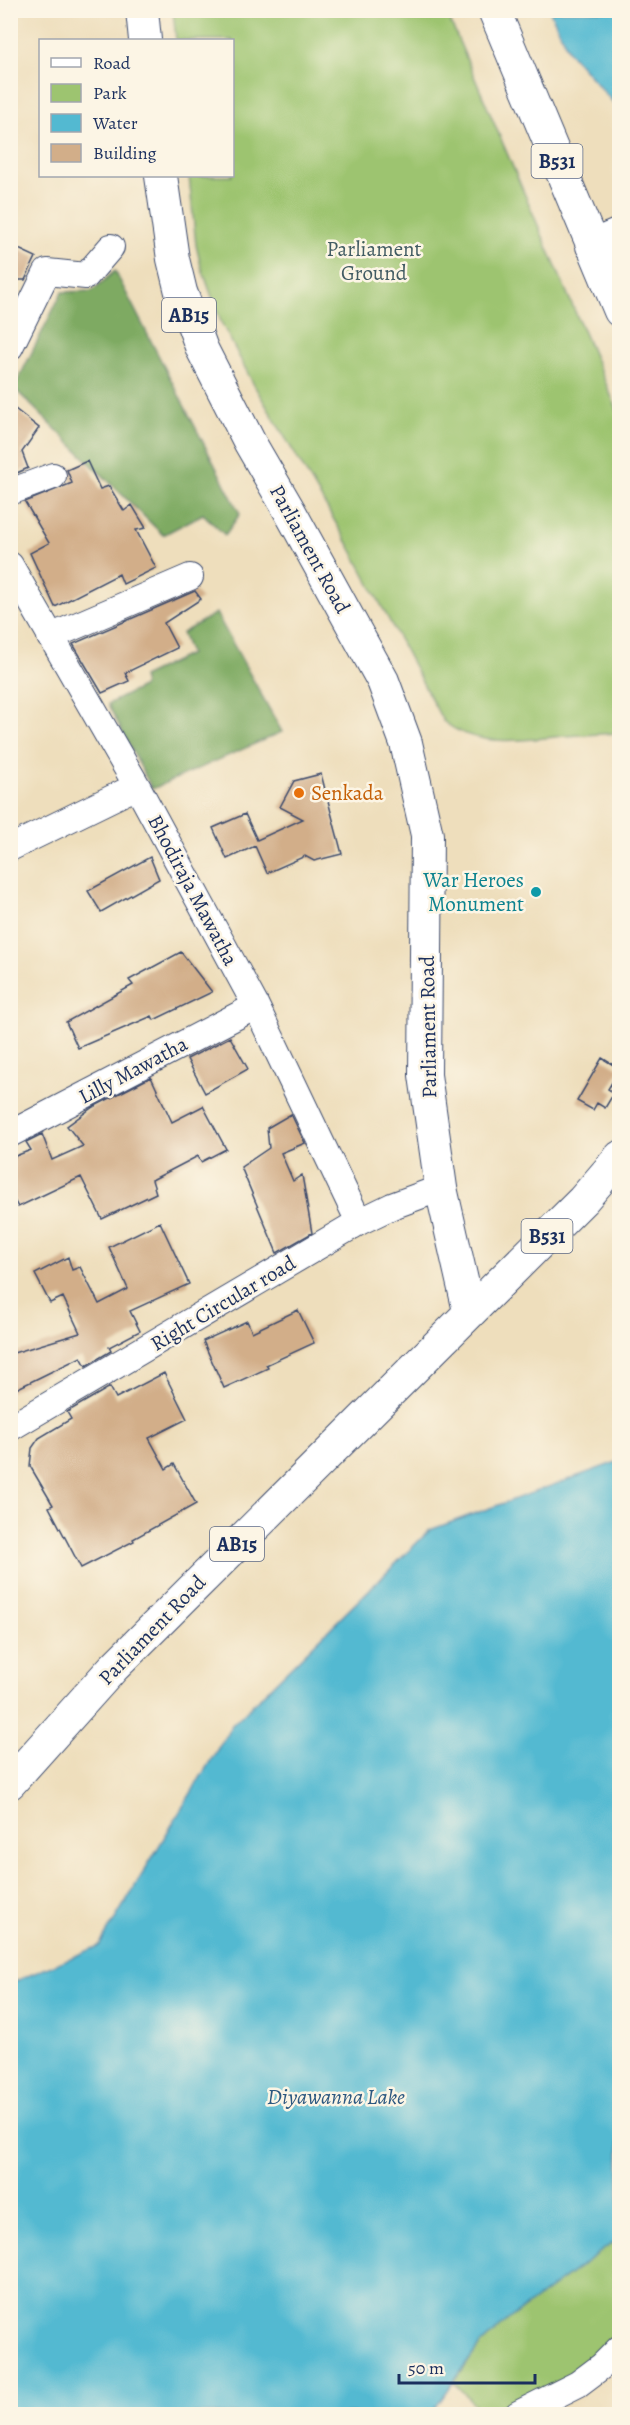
<svg xmlns="http://www.w3.org/2000/svg" width="630" height="2425" font-family="Alegreya,serif">
<style>
.green{fill:#9dc470;stroke:#5c7a67;stroke-width:1.5}
.forest{fill:#7eaa62;stroke:#4c6c60;stroke-width:1.5}
.water{fill:#53b9d1;stroke:#377498;stroke-width:1.5}
.building{fill:#d2ae89}
.lines{fill:none;stroke-linecap:round;stroke-linejoin:round}
.minor-casing{stroke:#3b496c;stroke-width:28}
.major-casing{stroke:#3b496c;stroke-width:34}
.minor{stroke:#fff;stroke-width:26}
.major{stroke:#fff;stroke-width:32}
.food-dot{fill:#e8710a;stroke:#fcf5e5;stroke-width:2}
.culture-dot{fill:#0f9aa8;stroke:#fcf5e5;stroke-width:2}
.labels{text-anchor:middle;dominant-baseline:central;stroke-width:5;stroke-linejoin:round;paint-order:stroke}
.shield{fill:#fcf5e5;stroke:#5e6a86;stroke-width:1.5}
.shield-label{font-size:20px;font-weight:bold;fill:#1b2f5e}
.park-label{font-size:21px;fill:#425c63;stroke:#fcf5e5}
.street-label{font-size:21px;fill:#1b2f5e;stroke:#fcf5e5}
.food-label{font-size:21px;fill:#c56008;stroke:#fcf5e5;text-anchor:start}
.culture-label{font-size:21px;fill:#0d838f;stroke:#fcf5e5;text-anchor:end}
.water-label{font-size:22px;font-style:italic;fill:#2c5880;stroke:#fcf5e5}
</style>
<rect width="100%" height="100%" fill="#fcf5e5"/>
<filter id="ink" filterUnits="userSpaceOnUse"><feTurbulence type="fractalNoise" baseFrequency=".0167" numOctaves="2"/><feDisplacementMap in="SourceGraphic" scale="12" xChannelSelector="R" yChannelSelector="G"/><feConvolveMatrix kernelMatrix="1 2 1 2 8 2 1 2 1" color-interpolation-filters="sRGB"/></filter>
<filter id="wash" filterUnits="userSpaceOnUse"><feTurbulence type="fractalNoise" baseFrequency=".008" numOctaves="4" result="noise"/><feDisplacementMap in="SourceGraphic" scale="24" xChannelSelector="R" yChannelSelector="G"/><feGaussianBlur stdDeviation="1.35" result="paint"/><feColorMatrix in="noise" values="0 0 0 0 0 0 0 0 0 0 0 0 0 0 0 0 0 1.4 0 .05"/><feComposite in="paint" operator="in"/></filter>
<g filter="url(#wash)">
<rect width="100%" height="100%" fill="#eedebc"/>
<path class="green" d="M 173,11 L 446,11 L 619,414 L 619,733 C 601,734 582,735 564,736 C 523,740 477,749 443,721 L 349,545 L 255,387 L 221,322 L 201,266 L 196,245 L 189,176 L 232,176 L 232,40 L 176,40 Z
M 619,2238 L 620,2334 L 569,2377 L 492,2414 L 484,2414 L 454,2383 L 479,2346 L 509,2319 Z"/>
<path class="forest" d="M 115,271 L 240,514 L 225,535 L 203,514 L 163,535 L 14,388 L 62,292 L 92,291 Z
M 216,613 L 282,732 L 152,789 L 108,704 L 144,686 L 142,677 L 190,654 L 182,633 Z"/>
<path class="water" d="M 550,11 L 619,11 L 619,109 L 569,52 Z
M 619,1461 L 619,2238 L 509,2319 L 479,2346 L 431,2414 L 11,2414 L 11,1983 L 99,1946 L 232,1725 L 430,1530 Z"/>
<g id="blocks">
<path class="building" d="M 10,245 L 36,257 L 25,280 L 10,280 Z
M 10,405 L 39,428 L 22,452 L 28,468 L 10,476 Z
M 87,461 L 100,489 L 109,486 L 124,511 L 132,505 L 146,528 L 136,530 L 156,568 L 123,584 L 119,574 L 55,607 L 30,553 L 49,543 L 25,502 L 72,483 L 67,470 Z
M 195,591 L 201,599 L 164,623 L 177,648 L 125,673 L 129,681 L 102,693 L 73,644 Z
M 321,774 L 342,854 L 314,861 L 305,856 L 267,873 L 255,846 L 227,859 L 213,828 L 245,814 L 257,840 L 303,819 L 280,807 L 294,781 Z
M 150,857 L 159,879 L 101,912 L 88,891 Z
M 181,952 L 212,992 L 154,1020 L 152,1016 L 78,1048 L 66,1022 L 133,985 L 129,980 Z
M 230,1037 L 248,1069 L 205,1093 L 187,1059 Z
M 602,1058 L 620,1069 L 608,1089 L 614,1093 L 605,1108 L 597,1103 L 593,1110 L 577,1101 Z
M 151,1077 L 172,1122 L 203,1106 L 226,1149 L 201,1162 L 198,1156 L 152,1180 L 156,1193 L 102,1219 L 81,1177 L 18,1207 L 10,1193 L 10,1158 L 31,1150 L 26,1142 L 42,1134 L 52,1160 L 83,1146 L 67,1126 L 93,1107 Z
M 291,1114 L 305,1143 L 281,1153 L 293,1181 L 302,1175 L 312,1233 L 277,1253 L 241,1167 L 269,1148 L 267,1128 Z
M 160,1222 L 189,1284 L 130,1311 L 140,1331 L 109,1347 L 111,1351 L 86,1366 L 81,1357 L 10,1392 L 10,1354 L 80,1333 L 63,1297 L 50,1303 L 35,1274 L 68,1257 L 72,1270 L 80,1267 L 99,1304 L 128,1289 L 109,1247 Z
M 298,1310 L 314,1343 L 266,1365 L 268,1368 L 224,1388 L 203,1341 L 247,1321 L 252,1332 Z
M 164,1373 L 187,1419 L 149,1438 L 166,1469 L 174,1464 L 196,1504 L 133,1539 L 134,1541 L 81,1568 L 49,1507 L 53,1505 L 30,1466 L 32,1448 L 39,1438 L 71,1419 L 67,1412 L 110,1387 L 116,1398 Z"/>
</g>
</g>
<g filter="url(#ink)">
<use href="#blocks" fill-opacity="0" stroke="#3b496c" stroke-width="1.5"/>
<g class="lines">
<defs>
<path id="minor" d="M 10,347 L 47,272 L 86,276 L 111,247
M 10,492 L 53,476
M 10,565 L 137,786 L 256,1006 L 359,1222
M 50,637 L 190,577
M 10,848 L 137,786
M 10,1134 L 256,1006
M 10,1428 L 359,1222 L 392,1206 L 441,1188
M 518,2414 L 578,2384 L 602,2366 L 620,2348"/>
<path id="major" d="M 142,10 L 145,40
M 494,10 L 620,311
M 161,176 L 173,259 L 181,292 L 202,349 L 250,443 L 289,510 L 383,681 L 406,743 L 427,835 L 425,1075 L 441,1188 L 469,1311
M 592,246 L 620,234
M 10,1783 L 113,1668 L 583,1200 L 620,1157"/>
</defs>
<use href="#minor" class="minor-casing"/>
<use href="#major" class="major-casing"/>
<use href="#minor" class="minor"/>
<use href="#major" class="major"/>
</g>
</g>
<circle class="food-dot" cx="299" cy="793" r="6"/>
<circle class="culture-dot" cx="536" cy="892" r="6"/>
<g class="labels">
<g class="shield">
<rect x="531.5" y="144" width="51" height="34" rx="4.5"/>
<rect x="162" y="298" width="54" height="34" rx="4.5"/>
<rect x="521.5" y="1219" width="51" height="34" rx="4.5"/>
<rect x="210" y="1527" width="54" height="34" rx="4.5"/>
</g>
<g class="shield-label">
<text x="557" y="161">B531</text>
<text x="189" y="315">AB15</text>
<text x="547" y="1236">B531</text>
<text x="237" y="1544">AB15</text>
</g>
<g class="park-label">
<text x="374" y="249">Parliament<tspan x="374" dy="24">Ground</tspan></text>
</g>
<g class="street-label">
<text transform="translate(310 549) rotate(61)">Parliament Road</text>
<text transform="translate(193 890) rotate(62)">Bhodiraja Mawatha</text>
<text transform="translate(428 1027) rotate(-91)">Parliament Road</text>
<text transform="translate(133 1070) rotate(-28)">Lilly Mawatha</text>
<text transform="translate(223 1303) rotate(-31)">Right Circular road</text>
<text transform="translate(152 1630) rotate(-46)">Parliament Road</text>
</g>
<g class="food-label">
<text x="311" y="793">Senkada</text>
</g>
<g class="culture-label">
<text x="524" y="880">War Heroes<tspan x="524" dy="24">Monument</tspan></text>
</g>
<g class="water-label">
<text x="336" y="2097">Diyawanna Lake</text>
</g>
</g>
<rect width="630" height="2425" fill="none" stroke="#fcf5e5" stroke-width="36"/>
<rect x="39" y="39" width="195" height="138" fill="#fcf5e5" stroke="#a2a6af" stroke-width="1.5"/>
<rect x="51" y="58" width="30" height="9" fill="#ffffff" stroke="#a2a6af" stroke-width="1.5"/>
<text x="93" y="69" font-size="18" fill="#1b2f5e">Road</text>
<rect x="51" y="84" width="30" height="18" fill="#9dc470" stroke="#a2a6af" stroke-width="1.5"/>
<text x="93" y="99" font-size="18" fill="#1b2f5e">Park</text>
<rect x="51" y="114" width="30" height="18" fill="#53b9d1" stroke="#a2a6af" stroke-width="1.5"/>
<text x="93" y="129" font-size="18" fill="#1b2f5e">Water</text>
<rect x="51" y="144" width="30" height="18" fill="#d2ae89" stroke="#a2a6af" stroke-width="1.5"/>
<text x="93" y="159" font-size="18" fill="#1b2f5e">Building</text>
<path d="M399 2374v9h136v-9" fill="none" stroke="#1b2f5e" stroke-width="3"/>
<text x="408" y="2374" font-size="18" fill="#1b2f5e" stroke="#fcf5e5" stroke-width="4.5" paint-order="stroke">50 m</text>
</svg>
